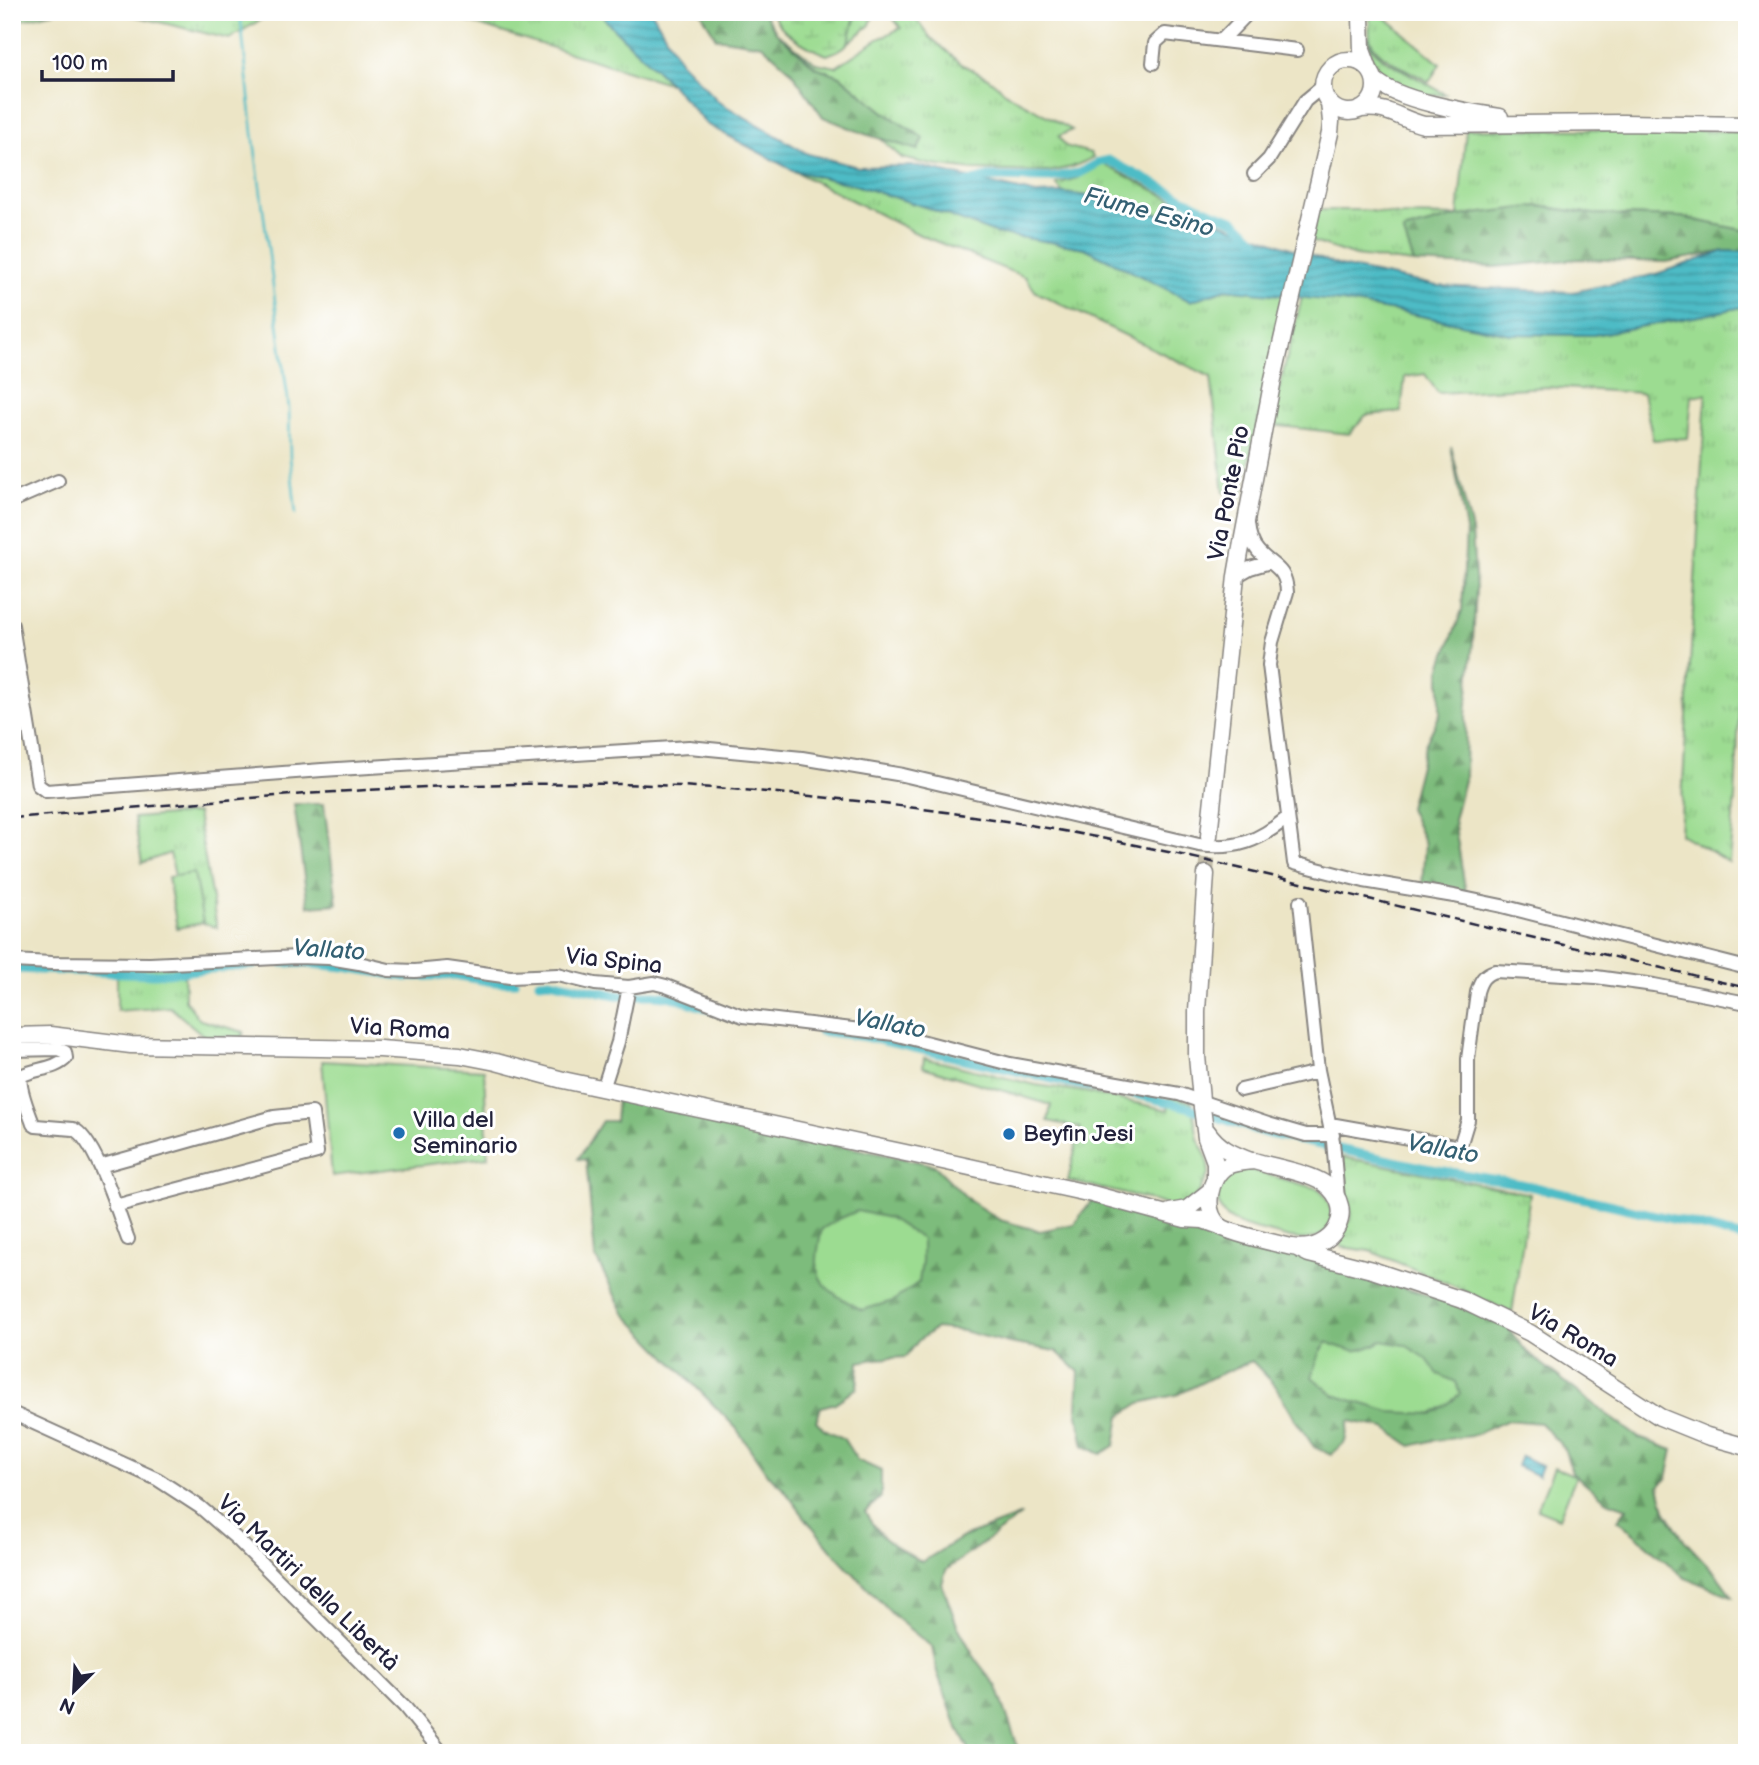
<svg xmlns="http://www.w3.org/2000/svg" width="1759" height="1765" font-family="'Balsamiq Sans',sans-serif">
<style>
.grass{fill:url(#grass-tufts);stroke:#5f7f66;stroke-width:2}
.forest{fill:url(#forest-firs);stroke:#506f5b;stroke-width:2}
.wetland{fill:url(#wetland-marsh);stroke:#5f7f66;stroke-width:2}
.garden{fill:#9cdc91;stroke:#5f7f66;stroke-width:2}
.water{fill:url(#water-rules);stroke:#386f80;stroke-width:2}
.lines{fill:none;stroke-linecap:round;stroke-linejoin:round}
.stream{stroke:#4ebcc6;stroke-width:2.5}
.canal{stroke:#4ebcc6;stroke-width:9}
.major-tunnel{stroke:#c4beaa;stroke-width:16;stroke-dasharray:16 8;stroke-linecap:butt}
.minor-casing{stroke:#878480;stroke-width:16}
.major-casing{stroke:#878480;stroke-width:19}
.minor{stroke:#fff;stroke-width:12}
.major{stroke:#fff;stroke-width:16}
.rail{stroke:#22223b;stroke-width:2.5;stroke-dasharray:10 5;stroke-linecap:butt}
.poi-dot{fill:#1f6fb2;stroke:#fff;stroke-width:2.5}
.labels{text-anchor:middle;dominant-baseline:central;stroke-width:6;stroke-linejoin:round;paint-order:stroke}
.street-label{font-size:23px;fill:#22223b;stroke:#fff}
.poi-label{font-size:23px;fill:#22223b;stroke:#fff;text-anchor:start}
.water-label{font-size:24px;font-style:italic;fill:#346073;stroke:#fff}
</style>
<defs>
<pattern id="grass-tufts" width="24" height="20" patternUnits="userSpaceOnUse" patternTransform="scale(1.75)"><rect width="24" height="20" fill="#9cdc91"/><path d="M3 7l-1-3M5 7V3M7 7l1-3M15 17l-1-3M17 17v-4M19 17l1-3" fill="none" stroke="#86bc7e"/></pattern>
<pattern id="forest-firs" width="22" height="20" patternUnits="userSpaceOnUse" patternTransform="scale(1.75)"><rect width="22" height="20" fill="#7dbc7b"/><path d="M5 1l3.5 6h-7zM16 11l3.5 6h-7z" fill="#669866"/></pattern>
<pattern id="wetland-marsh" width="20" height="14" patternUnits="userSpaceOnUse" patternTransform="scale(1.75)"><rect width="20" height="14" fill="#9cdc91"/><path d="M1 5h8M5 5V1M11 12h8M15 12V8" fill="none" stroke="#86bc7e"/></pattern>
<pattern id="water-rules" width="6" height="5" patternUnits="userSpaceOnUse" patternTransform="scale(1.75)"><rect width="6" height="5" fill="#4ebcc6"/><path d="M0 2.5h6" fill="none" stroke="#4098a2"/></pattern>
</defs>
<rect width="100%" height="100%" fill="#fff"/>
<filter id="ink" filterUnits="userSpaceOnUse"><feTurbulence type="fractalNoise" baseFrequency=".0143" numOctaves="2"/><feDisplacementMap in="SourceGraphic" scale="14" xChannelSelector="R" yChannelSelector="G"/><feConvolveMatrix kernelMatrix="1 2 1 2 8 2 1 2 1" color-interpolation-filters="sRGB"/></filter>
<filter id="wash" filterUnits="userSpaceOnUse"><feTurbulence type="fractalNoise" baseFrequency=".00686" numOctaves="4" result="noise"/><feDisplacementMap in="SourceGraphic" scale="28" xChannelSelector="R" yChannelSelector="G"/><feGaussianBlur stdDeviation="1.57" result="paint"/><feColorMatrix in="noise" values="0 0 0 0 0 0 0 0 0 0 0 0 0 0 0 0 0 1.4 0 .05"/><feComposite in="paint" operator="in"/></filter>
<g filter="url(#wash)">
<rect width="100%" height="100%" fill="#ece5c6"/>
<path class="grass" d="M 12,12 L 55,12 L 12,22 Z
M 118,12 L 273,12 L 229,39 Z
M 400,12 L 600,12 L 609,24 L 671,84 L 452,17 Z
M 857,12 L 874,12 L 870,25 L 848,43 Z
M 888,12 L 911,12 L 930,37 L 963,65 L 988,78 L 1009,95 L 1072,130 L 1059,136 L 1065,146 L 1091,153 L 1093,158 L 1072,167 L 1048,172 L 973,170 L 932,165 L 902,158 L 880,138 L 918,150 L 923,138 L 885,113 L 840,76 L 816,67 L 777,33 L 816,63 L 836,67 L 878,39 L 901,28 Z
M 1371,12 L 1379,12 L 1440,64 L 1429,82 C 1414,73 1383,60 1373,45 C 1367,36 1370,23 1371,12 Z
M 1368,37 L 1373,49 L 1385,60 L 1445,94 C 1406,100 1370,80 1368,37 Z
M 1466,129 L 1747,131 L 1747,231 L 1681,217 L 1593,214 L 1538,206 L 1404,231 L 1414,263 L 1355,256 L 1311,241 L 1317,210 L 1364,210 L 1398,215 L 1458,216 Z
M 1103,164 L 1181,204 L 1175,216 L 1108,207 L 1089,196 L 1063,193 L 1056,184 L 1077,178 Z
M 794,171 L 852,184 L 928,208 L 995,233 L 1085,248 L 1190,301 L 1226,289 L 1285,295 L 1242,496 L 1224,493 L 1211,377 L 1036,292 L 1025,277 L 920,235 Z
M 1302,297 L 1342,302 L 1401,312 L 1511,334 L 1593,335 L 1705,315 L 1747,306 L 1747,555 L 1735,798 L 1729,862 L 1680,834 L 1706,394 L 1692,396 L 1688,438 L 1653,440 L 1643,393 L 1547,387 L 1438,393 L 1425,374 L 1405,377 L 1401,412 L 1366,415 L 1349,434 L 1270,425 Z
M 197,813 L 217,928 L 203,923 L 194,873 L 175,876 L 170,853 L 142,863 L 134,818 Z
M 184,965 L 185,1000 L 200,1020 L 244,1032 L 242,1037 L 204,1036 L 170,1007 L 117,1011 L 117,975 L 115,966 Z
M 924,1058 L 1036,1085 L 1085,1092 L 1168,1110 L 1170,1095 L 1192,1102 L 1198,1139 L 1207,1158 L 1209,1173 L 1200,1191 L 1188,1204 L 1173,1207 L 1147,1199 L 1068,1181 L 1080,1128 L 1048,1121 L 1051,1105 L 923,1067 Z
M 1342,1157 L 1530,1194 L 1512,1313 L 1445,1282 L 1370,1251 L 1341,1247 L 1339,1239 L 1350,1221 L 1351,1207 L 1345,1191 Z"/>
<path class="forest" d="M 701,12 L 763,12 L 777,33 L 815,67 L 840,76 L 885,113 L 923,138 L 918,150 L 865,134 L 823,117 L 790,70 L 762,45 L 716,38 Z
M 1538,206 L 1593,214 L 1681,217 L 1747,231 L 1747,252 L 1725,251 L 1666,262 L 1579,259 L 1494,267 L 1414,263 L 1403,231 L 1458,216 Z
M 1451,446 L 1472,531 L 1476,590 L 1473,641 L 1466,715 L 1465,776 L 1454,820 L 1466,894 L 1422,886 L 1425,844 L 1409,808 L 1425,745 L 1440,714 L 1440,670 L 1462,610 L 1466,530 Z
M 294,804 L 324,804 L 337,904 L 308,906 Z
M 617,1099 L 934,1165 L 970,1201 L 1000,1220 L 1040,1231 L 1074,1224 L 1092,1201 L 1185,1227 L 1293,1253 L 1446,1301 L 1507,1327 L 1527,1352 L 1597,1407 L 1639,1438 L 1673,1450 L 1667,1478 L 1659,1486 L 1665,1510 L 1684,1540 L 1716,1574 L 1732,1596 L 1685,1578 L 1618,1520 L 1627,1508 L 1607,1501 L 1572,1472 L 1564,1448 L 1540,1423 L 1508,1420 L 1471,1436 L 1430,1441 L 1411,1446 L 1385,1428 L 1349,1421 L 1345,1442 L 1331,1455 L 1314,1447 L 1295,1419 L 1275,1385 L 1252,1361 L 1215,1376 L 1179,1394 L 1140,1403 L 1120,1416 L 1115,1445 L 1101,1454 L 1084,1446 L 1077,1410 L 1079,1372 L 1056,1351 L 1009,1343 L 963,1331 L 936,1328 L 918,1341 L 906,1357 L 875,1359 L 859,1362 L 857,1388 L 835,1403 L 821,1407 L 816,1421 L 824,1429 L 843,1438 L 857,1460 L 881,1471 L 881,1497 L 865,1512 C 880,1540 895,1547 922,1562 L 961,1538 L 1022,1515 L 946,1570 L 942,1584 L 957,1625 L 977,1661 L 997,1687 L 1020,1753 L 971,1753 L 956,1724 L 937,1672 L 932,1647 L 896,1618 L 835,1554 L 806,1519 L 782,1487 L 768,1475 L 736,1428 L 624,1313 L 595,1256 L 586,1160 L 578,1159 L 602,1121 L 615,1121 Z"/>
<path class="wetland" d="M 771,12 L 857,12 C 846,37 858,45 827,55 C 806,47 782,34 771,12 Z"/>
<path class="garden" d="M 194,873 L 203,923 L 177,928 L 168,877 Z
M 322,1061 L 484,1070 L 488,1157 L 332,1176 Z
M 1247,1169 L 1319,1189 C 1336,1206 1337,1234 1309,1239 C 1296,1241 1283,1236 1271,1233 C 1250,1228 1211,1222 1219,1191 C 1223,1176 1233,1172 1247,1169 Z
M 857,1211 L 889,1218 L 922,1239 L 922,1261 L 919,1282 L 893,1301 L 862,1310 C 818,1286 810,1280 822,1229 L 839,1219 Z
M 1382,1341 L 1405,1345 L 1426,1358 L 1438,1374 L 1456,1382 L 1460,1393 L 1452,1401 L 1432,1414 L 1390,1412 L 1334,1395 L 1312,1377 L 1320,1353 L 1327,1342 C 1352,1353 1358,1354 1382,1341 Z
M 1554,1467 L 1576,1476 L 1559,1518 L 1537,1509 Z"/>
<path class="water" d="M 600,12 L 652,12 L 680,61 L 719,102 L 808,154 L 858,167 L 918,166 L 1036,194 L 1063,193 L 1089,196 L 1108,207 L 1131,211 L 1214,220 L 1340,266 L 1438,286 L 1573,292 L 1653,275 L 1725,251 L 1747,252 L 1747,306 L 1705,315 L 1593,335 L 1511,334 L 1401,312 L 1342,302 L 1226,289 L 1190,301 L 1085,248 L 995,233 L 928,208 L 852,184 L 794,171 L 706,124 L 671,84 L 609,24 Z
M 1521,1456 L 1542,1466 L 1538,1476 L 1517,1466 Z"/>
<g class="lines">
<path class="stream" d="M 240,12 L 253,133 L 289,408 L 290,457 L 296,514"/>
<path class="canal" d="M 968,182 L 988,177 L 1049,178 L 1080,173 L 1100,162 L 1108,160 L 1204,209 L 1235,221 L 1257,241
M 282,963 L 311,964 L 345,967 L 406,977 L 454,975 L 493,982 L 515,982
M 12,969 L 155,974 L 254,965
M 539,982 L 550,981 L 616,995 L 656,995 L 672,997 L 721,1013
M 820,1031 L 866,1037 L 1070,1083 L 1129,1093 L 1187,1107 L 1265,1133 L 1426,1168 L 1521,1184 L 1681,1221 L 1747,1239"/>
</g>
</g>
<g filter="url(#ink)">
<g class="lines">
<path class="major-tunnel" d="M 1206,874 L 1209,836"/>
<defs>
<path id="minor" d="M 1222,40 L 1249,12
M 1153,63 L 1155,43 L 1165,34 L 1297,50
M 1254,174 L 1269,159 L 1305,101 L 1323,86
M 12,501 L 58,481
M 1248,524 C 1249,534 1252,544 1258,551 C 1272,567 1286,567 1287,592 L 1272,642 L 1269,665 L 1294,863 L 1364,881 L 1454,896 L 1502,906 L 1747,968
M 1236,576 L 1250,568 L 1270,562
M 12,625 L 38,785 L 46,791 L 322,770 L 689,747 L 802,758 L 903,775 L 1199,845 C 1237,850 1259,841 1288,817
M 1300,902 L 1318,1070 L 1333,1141 L 1338,1199
M 12,961 L 52,963 L 150,964 L 297,957 L 329,958 L 359,963 L 389,970 L 415,971 L 447,968 L 510,977 L 558,975 L 595,984 L 629,987 L 654,983 L 666,986 L 743,1016 L 894,1034 L 1010,1064 L 1179,1094 L 1268,1124 L 1306,1135 L 1333,1135
M 12,1050 L 58,1049 L 65,1052 L 66,1058 C 55,1070 35,1068 21,1076 C 18,1088 29,1112 33,1124 L 36,1126 L 73,1129 C 95,1137 119,1216 128,1239
M 603,1089 L 618,1042 L 629,987
M 1241,1090 L 1318,1072
M 1330,1124 L 1454,1146 L 1461,1143 L 1468,1120 L 1468,1059 L 1477,992 C 1480,981 1484,974 1495,971 L 1596,977 L 1654,985 L 1747,1003
M 100,1166 L 274,1117 L 312,1113 L 317,1152 L 115,1206
M 12,1413 L 157,1479 L 200,1507 L 237,1539 L 404,1706 L 442,1753"/>
<path id="major" d="M 1361,17 L 1362,50 L 1369,69
M1323 86a26 26 0 1 1 52 0a26 26 0 1 1-52 0Z
M 1374,79 C 1397,101 1468,112 1500,117
M 1361,109 C 1389,106 1399,119 1424,125 L 1623,123 L 1747,125
M 1209,836 L 1236,576 L 1240,553 L 1273,379 L 1330,133 L 1331,122 L 1329,102
M 1206,874 L 1197,1011 L 1197,1056 L 1201,1100 L 1206,1138 L 1215,1162 L 1215,1177
M 12,1036 L 50,1035 L 131,1045 L 380,1049 L 460,1055 L 496,1062 L 563,1080 L 929,1158 L 1092,1194 L 1185,1219 L 1203,1220 L 1220,1226
M 1207,1131 C 1218,1148 1233,1154 1251,1161
M 1254,1161 C 1273,1167 1310,1173 1325,1184 C 1359,1210 1333,1254 1292,1247 C 1279,1244 1228,1233 1220,1226 C 1202,1212 1209,1176 1227,1166 C 1235,1162 1246,1162 1254,1161 Z
M 1170,1212 L 1187,1209 L 1210,1191
M 1297,1248 L 1309,1254 L 1372,1270 L 1462,1300 L 1530,1333 L 1660,1417 L 1707,1436 L 1747,1447"/>
</defs>
<use href="#minor" class="minor-casing"/>
<use href="#major" class="major-casing"/>
<use href="#minor" class="minor"/>
<use href="#major" class="major"/>
<path class="rail" d="M 12,818 C 256,798 499,771 743,790 C 843,798 943,810 1041,827 C 1154,846 1266,875 1377,901 C 1500,930 1624,959 1747,988"/>
</g>
</g>
<g class="poi-dot">
<circle cx="399" cy="1133" r="7"/>
<circle cx="1009" cy="1134" r="7"/>
</g>
<g class="labels">
<g class="street-label">
<text transform="translate(1229 493) rotate(-79)">Via Ponte Pio</text>
<text transform="translate(614 961) rotate(6)">Via Spina</text>
<text transform="translate(400 1029) rotate(3)">Via Roma</text>
<text transform="translate(1573 1336) rotate(31)">Via Roma</text>
<text transform="translate(308 1583) rotate(44)">Via Martiri della Libertà</text>
</g>
<g class="poi-label">
<text x="413" y="1120">Villa del<tspan x="413" dy="26">Seminario</tspan></text>
<text x="1023" y="1134">Beyfin Jesi</text>
</g>
<g class="water-label">
<text transform="translate(1149 212) rotate(15)">Fiume Esino</text>
<text transform="translate(329 950) rotate(4)">Vallato</text>
<text transform="translate(890 1024) rotate(11)">Vallato</text>
<text transform="translate(1443 1149) rotate(11)">Vallato</text>
</g>
</g>
<rect width="1759" height="1765" fill="none" stroke="#fff" stroke-width="42"/>
<g transform="translate(74 1691) rotate(204)" stroke="#ffffff" stroke-width="5" paint-order="stroke">
<path d="M0-5L12 26L0 18L-12 26Z" fill="#22223b"/>
<text y="-10" font-size="19" font-weight="bold" text-anchor="middle" fill="#22223b">N</text>
</g>
<path d="M42 70v10h131v-10" fill="none" stroke="#22223b" stroke-width="3.5"/>
<text x="52" y="70" font-size="21" fill="#22223b" stroke="#ffffff" stroke-width="5" paint-order="stroke">100 m</text>
</svg>
